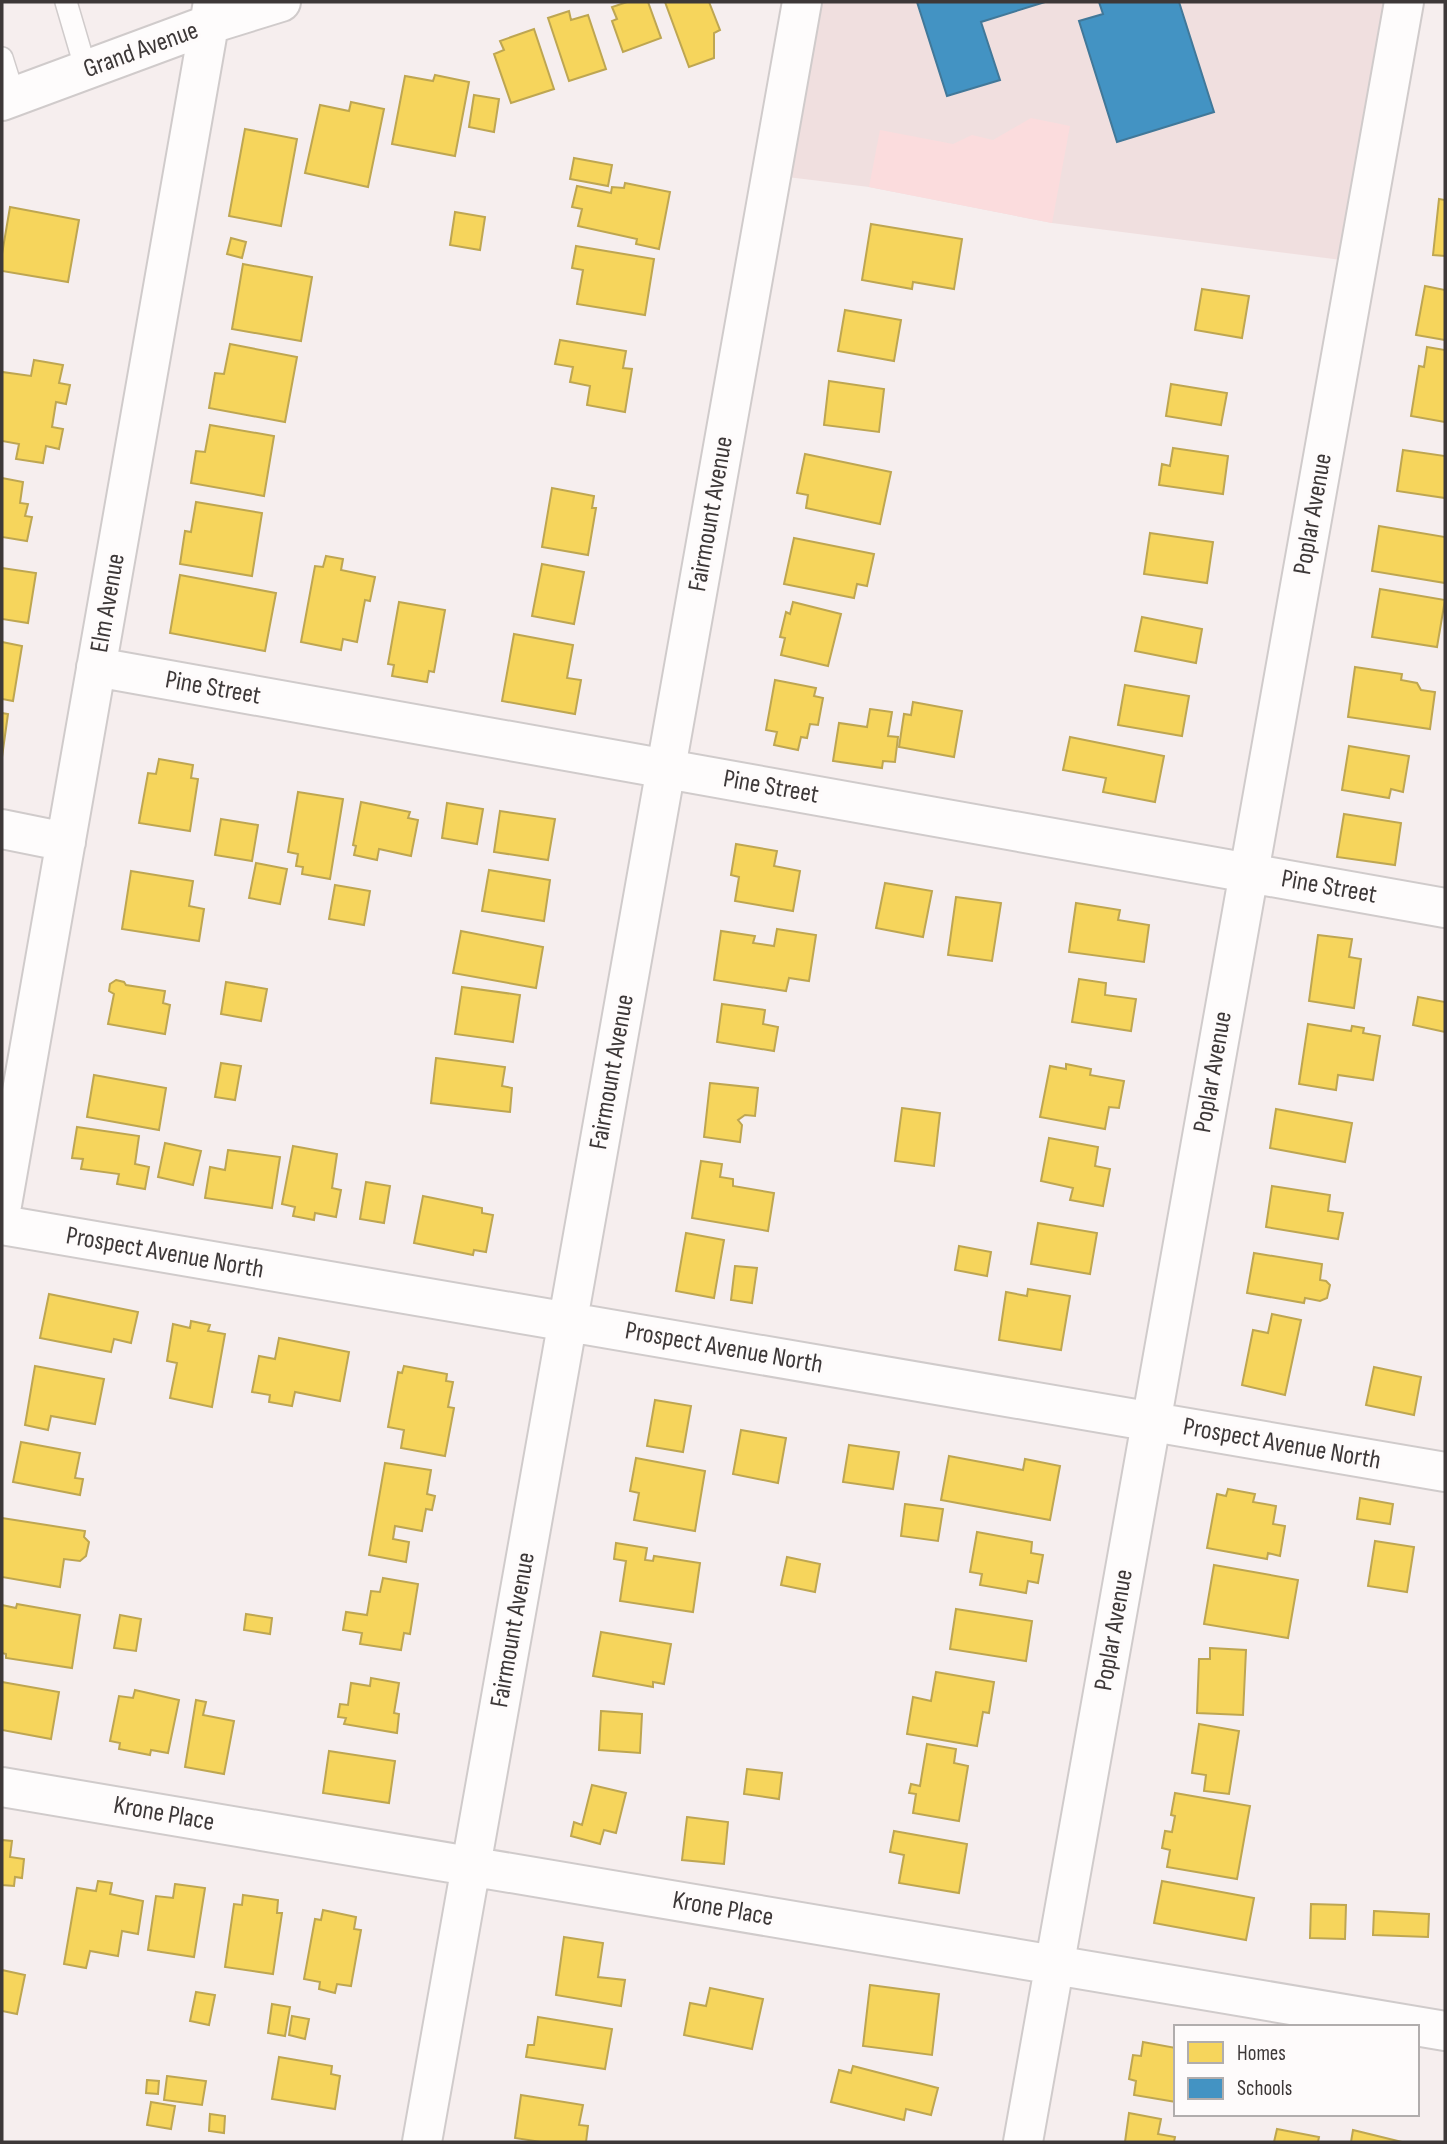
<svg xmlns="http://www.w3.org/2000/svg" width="1447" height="2144" font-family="'Sofia Sans Condensed',sans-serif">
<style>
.built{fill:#f0dfdf}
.green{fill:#fbdcdd}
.homes{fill:#f6d55c;stroke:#bea651;stroke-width:2}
.schools{fill:#4393c3;stroke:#417899;stroke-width:2}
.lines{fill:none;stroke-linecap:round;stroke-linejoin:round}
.lane-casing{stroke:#d0cbcb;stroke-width:24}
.street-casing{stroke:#d0cbcb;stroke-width:42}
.lane{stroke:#fefcfc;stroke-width:21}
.street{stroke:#fefcfc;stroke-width:38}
.labels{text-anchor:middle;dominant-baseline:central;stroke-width:7;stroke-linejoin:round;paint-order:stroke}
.street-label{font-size:26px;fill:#3d3838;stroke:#fefbfb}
</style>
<rect width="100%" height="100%" fill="#f6eeee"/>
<path class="built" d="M 802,2 L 1404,2 L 1357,262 L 1052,223 L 869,187 L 771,175 Z"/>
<path class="green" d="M 1031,118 L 1070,126 L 1052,223 L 869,187 L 880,130 L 953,144 L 972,135 L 993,140 Z"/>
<path class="homes" d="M 627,2 L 648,2 L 661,38 L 623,52 L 612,21 L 617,19 L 612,7 Z
M 665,2 L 709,2 L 720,30 L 714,33 L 714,58 L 689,67 Z
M 569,11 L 571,20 L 588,15 L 606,69 L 569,81 L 548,18 Z
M 534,29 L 554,89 L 511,103 L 494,54 L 504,50 L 500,41 Z
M 435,75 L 469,82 L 455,156 L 392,144 L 405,76 L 433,81 Z
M 474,95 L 499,99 L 494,132 L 469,127 Z
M 351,102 L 384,109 L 368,187 L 305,173 L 320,105 L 349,111 Z
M 245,129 L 297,139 L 281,226 L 229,216 Z
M 574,158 L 612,165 L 608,186 L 570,179 Z
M 625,183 L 670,192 L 659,249 L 636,244 L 637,239 L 578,226 L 582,209 L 572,207 L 577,186 L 611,193 L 612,187 L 624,188 Z
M 1439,199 L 1445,200 L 1445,256 L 1433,255 Z
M 10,207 L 79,220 L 68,282 L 2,271 L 2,254 Z
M 455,212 L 485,217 L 480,250 L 450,245 Z
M 871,224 L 962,239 L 954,289 L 913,282 L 912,289 L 862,280 Z
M 231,238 L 246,242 L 242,258 L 227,254 Z
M 576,246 L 654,259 L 645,315 L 577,304 L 583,270 L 572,268 Z
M 243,264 L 312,277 L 301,341 L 232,329 Z
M 1425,286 L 1445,290 L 1445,340 L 1416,335 Z
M 1202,289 L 1249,296 L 1242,338 L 1195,330 Z
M 845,310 L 901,320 L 894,361 L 838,351 Z
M 560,340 L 626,351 L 623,368 L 632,369 L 625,412 L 587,405 L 590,386 L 570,382 L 573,367 L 555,364 Z
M 230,344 L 297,357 L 285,422 L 209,408 L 215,373 L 224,374 Z
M 1427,347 L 1445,350 L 1445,422 L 1411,416 L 1419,366 L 1424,367 Z
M 34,360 L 63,365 L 59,383 L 70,385 L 66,404 L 56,402 L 52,427 L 63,429 L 59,449 L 46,446 L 43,463 L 16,459 L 19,444 L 2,441 L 2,372 L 31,376 Z
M 829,381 L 884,389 L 879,432 L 824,425 Z
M 1171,384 L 1227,393 L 1221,425 L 1166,416 Z
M 210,425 L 274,436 L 264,496 L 191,483 L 196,451 L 205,452 Z
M 1173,448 L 1228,456 L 1223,494 L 1159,485 L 1162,464 L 1170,466 Z
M 1403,450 L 1445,456 L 1445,498 L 1397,491 Z
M 805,454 L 891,472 L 880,524 L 806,508 L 808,495 L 797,493 Z
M 2,478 L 23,482 L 20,503 L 28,504 L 25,516 L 32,517 L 27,541 L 2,537 Z
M 552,488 L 594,496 L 592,508 L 596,508 L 588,555 L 542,547 Z
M 196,502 L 262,513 L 252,576 L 180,564 L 185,531 L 191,532 Z
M 1379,526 L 1445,537 L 1445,583 L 1372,571 Z
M 1150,533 L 1213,542 L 1207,583 L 1144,574 Z
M 794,538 L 874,554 L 867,586 L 857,584 L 854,598 L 784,584 Z
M 326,556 L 343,559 L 341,570 L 375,577 L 370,601 L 365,600 L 357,642 L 343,639 L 341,650 L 301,642 L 315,566 L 323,567 Z
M 542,564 L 584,572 L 574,624 L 532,616 Z
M 2,568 L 36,573 L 28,623 L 2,619 Z
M 180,575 L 276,593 L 265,651 L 170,633 Z
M 1380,589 L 1445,600 L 1437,647 L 1372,637 Z
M 399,602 L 445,610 L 434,672 L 429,671 L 427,682 L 392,676 L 394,665 L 388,664 Z
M 793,602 L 841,614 L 828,666 L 781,655 L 785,638 L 780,637 L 786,612 L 790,614 Z
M 1142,617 L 1202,629 L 1196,663 L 1135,651 Z
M 514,634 L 573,645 L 567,678 L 581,680 L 575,714 L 502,701 Z
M 2,642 L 22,646 L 13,701 L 2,699 Z
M 1355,667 L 1402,674 L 1401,680 L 1417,683 L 1421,690 L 1435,692 L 1430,729 L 1348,717 Z
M 775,680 L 816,688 L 814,696 L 823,698 L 818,725 L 810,724 L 807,738 L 801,737 L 798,750 L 774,745 L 777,732 L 766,730 Z
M 1125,685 L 1189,696 L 1182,736 L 1118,725 Z
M 913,702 L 962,711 L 954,757 L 899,747 L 904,714 L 911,715 Z
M 870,709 L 892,712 L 888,736 L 898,737 L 895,762 L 883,761 L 882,768 L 833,761 L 839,723 L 867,727 Z
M 2,713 L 8,714 L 2,757 Z
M 1070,737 L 1164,756 L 1155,802 L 1103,792 L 1106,778 L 1063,770 Z
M 1349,746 L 1409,756 L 1403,792 L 1391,789 L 1389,798 L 1342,790 Z
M 159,759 L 193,765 L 191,778 L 198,779 L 190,831 L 139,823 L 148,773 L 156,774 Z
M 298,792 L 343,799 L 330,879 L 302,874 L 303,867 L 296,866 L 298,854 L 288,852 Z
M 361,802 L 410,812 L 408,818 L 418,820 L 411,856 L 379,849 L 377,860 L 354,855 L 356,846 L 353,845 Z
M 447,803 L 483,809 L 477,844 L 442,838 Z
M 500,811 L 555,819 L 548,860 L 494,852 Z
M 1344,814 L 1401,823 L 1395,865 L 1337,857 Z
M 221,819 L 258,825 L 252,861 L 215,855 Z
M 736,844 L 777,851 L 774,866 L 800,871 L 793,911 L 735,901 L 739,877 L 731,875 Z
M 256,863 L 287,869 L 280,904 L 249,898 Z
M 489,870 L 550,880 L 544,921 L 482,911 Z
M 131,871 L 193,881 L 189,906 L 204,909 L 199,941 L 122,929 Z
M 885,883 L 932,891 L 923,937 L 876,928 Z
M 335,885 L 370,891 L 364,925 L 329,919 Z
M 956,897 L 1001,903 L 992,961 L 948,955 Z
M 1076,903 L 1120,910 L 1118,920 L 1149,925 L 1144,962 L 1069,952 Z
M 777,929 L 816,935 L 809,981 L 789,978 L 786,991 L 714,980 L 721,931 L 755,936 L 753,943 L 774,946 Z
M 461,931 L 543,947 L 536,988 L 453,973 Z
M 1318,935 L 1352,939 L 1349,957 L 1361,959 L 1354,1008 L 1309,1001 Z
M 1079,979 L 1106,983 L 1105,995 L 1136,999 L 1131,1031 L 1072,1022 Z
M 116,980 L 124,982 L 126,985 L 165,991 L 163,1003 L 170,1005 L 165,1034 L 108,1024 L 114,994 L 109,991 L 110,984 Z
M 226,982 L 267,989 L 261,1021 L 221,1014 Z
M 462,987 L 520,995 L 513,1042 L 455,1034 Z
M 1418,997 L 1445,1002 L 1445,1032 L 1413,1025 Z
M 722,1004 L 765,1010 L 763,1024 L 778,1027 L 774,1051 L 717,1042 Z
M 1308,1024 L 1351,1031 L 1352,1026 L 1364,1028 L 1363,1033 L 1380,1036 L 1373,1080 L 1338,1075 L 1336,1090 L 1299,1084 Z
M 436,1058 L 505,1067 L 502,1086 L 512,1088 L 510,1112 L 431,1103 Z
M 221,1063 L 241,1066 L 235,1100 L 215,1097 Z
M 1066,1064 L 1091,1069 L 1090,1075 L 1124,1081 L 1119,1108 L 1109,1107 L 1105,1129 L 1040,1117 L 1050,1066 L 1066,1069 Z
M 94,1075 L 166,1088 L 159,1130 L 87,1117 Z
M 710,1083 L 758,1088 L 755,1116 L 745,1115 L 738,1120 L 742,1125 L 740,1142 L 704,1137 Z
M 902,1108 L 940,1113 L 934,1166 L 895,1161 Z
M 1276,1109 L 1352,1123 L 1345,1162 L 1270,1148 Z
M 77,1127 L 139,1136 L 135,1164 L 149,1167 L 145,1189 L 117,1184 L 119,1174 L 81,1169 L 83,1159 L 72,1158 Z
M 1049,1138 L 1098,1147 L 1095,1166 L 1110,1169 L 1103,1206 L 1070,1200 L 1073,1188 L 1041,1181 Z
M 165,1143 L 201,1151 L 193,1185 L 158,1177 Z
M 293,1146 L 337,1154 L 332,1188 L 341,1190 L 336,1217 L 315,1213 L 314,1220 L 293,1216 L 295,1207 L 282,1204 Z
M 228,1150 L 280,1157 L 272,1208 L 205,1198 L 210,1167 L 225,1170 Z
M 701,1161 L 722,1164 L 720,1177 L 733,1179 L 733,1186 L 774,1193 L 768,1231 L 692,1218 Z
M 366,1182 L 390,1186 L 384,1223 L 360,1219 Z
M 1272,1186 L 1330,1195 L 1328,1211 L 1343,1213 L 1338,1239 L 1266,1227 Z
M 423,1196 L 482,1208 L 482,1213 L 493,1215 L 486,1252 L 474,1250 L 473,1255 L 414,1243 Z
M 1038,1223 L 1097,1233 L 1090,1274 L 1031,1264 Z
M 686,1233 L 724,1240 L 714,1298 L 676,1291 Z
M 959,1246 L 991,1252 L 987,1276 L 955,1270 Z
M 1254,1253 L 1322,1264 L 1320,1280 L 1326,1281 L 1330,1285 L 1327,1298 L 1320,1301 L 1305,1298 L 1304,1303 L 1247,1293 Z
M 735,1266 L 757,1268 L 752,1303 L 731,1300 Z
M 1028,1289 L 1070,1296 L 1061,1350 L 999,1340 L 1006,1292 L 1027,1296 Z
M 49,1294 L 138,1312 L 131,1343 L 114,1339 L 111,1352 L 40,1338 Z
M 1272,1314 L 1301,1320 L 1285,1395 L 1242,1385 L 1253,1330 L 1268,1333 Z
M 191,1321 L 210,1325 L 208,1331 L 225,1334 L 212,1407 L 170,1398 L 177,1363 L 167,1361 L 173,1324 L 190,1328 Z
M 279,1338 L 349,1352 L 340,1401 L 295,1392 L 292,1406 L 269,1402 L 270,1395 L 252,1392 L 259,1356 L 275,1359 Z
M 35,1366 L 104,1379 L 95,1424 L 51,1416 L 48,1430 L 25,1425 Z
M 404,1366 L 447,1374 L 446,1381 L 453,1382 L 448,1407 L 454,1408 L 445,1456 L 401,1448 L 404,1430 L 388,1427 L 398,1372 L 402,1373 Z
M 1374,1367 L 1421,1377 L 1414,1415 L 1366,1405 Z
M 655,1400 L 691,1406 L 683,1452 L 647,1446 Z
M 741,1430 L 786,1438 L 778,1483 L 733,1474 Z
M 21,1442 L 80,1453 L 75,1478 L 83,1479 L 80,1495 L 13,1482 Z
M 849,1445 L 899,1452 L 893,1489 L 843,1482 Z
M 949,1456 L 1023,1470 L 1025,1459 L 1060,1466 L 1050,1520 L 941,1500 Z
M 636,1458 L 705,1471 L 695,1531 L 634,1520 L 639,1493 L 630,1491 Z
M 385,1463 L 431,1470 L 427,1494 L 435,1496 L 432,1510 L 426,1509 L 422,1531 L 395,1526 L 393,1539 L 409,1542 L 406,1562 L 369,1555 Z
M 1228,1489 L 1255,1494 L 1253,1502 L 1276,1506 L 1273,1524 L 1285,1526 L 1280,1556 L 1268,1553 L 1267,1559 L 1207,1548 L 1217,1494 L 1226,1496 Z
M 1360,1498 L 1393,1504 L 1390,1524 L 1357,1519 Z
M 905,1504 L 943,1509 L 938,1541 L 901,1536 Z
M 2,1518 L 85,1531 L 84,1537 L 89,1542 L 86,1556 L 80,1561 L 64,1559 L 60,1587 L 2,1577 Z
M 977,1532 L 1032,1542 L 1031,1553 L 1043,1555 L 1038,1583 L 1028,1581 L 1026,1593 L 980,1585 L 982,1574 L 970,1572 Z
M 1375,1541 L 1414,1547 L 1407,1592 L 1368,1586 Z
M 616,1543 L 647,1548 L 645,1560 L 653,1561 L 654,1556 L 700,1563 L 693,1612 L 620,1601 L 626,1561 L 614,1559 Z
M 787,1557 L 820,1564 L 815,1592 L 781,1585 Z
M 1214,1565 L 1298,1580 L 1288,1638 L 1204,1624 Z
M 383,1578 L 418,1584 L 410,1634 L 404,1633 L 401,1650 L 360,1644 L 362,1633 L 343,1630 L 346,1612 L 367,1615 L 371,1591 L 380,1592 Z
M 17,1604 L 80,1615 L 72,1668 L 6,1658 L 6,1654 L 2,1653 L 2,1605 L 16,1608 Z
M 956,1609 L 1032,1621 L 1026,1661 L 950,1649 Z
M 246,1614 L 272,1618 L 270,1634 L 244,1630 Z
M 120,1615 L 141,1619 L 136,1651 L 114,1648 Z
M 601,1632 L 671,1644 L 664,1684 L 653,1682 L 653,1687 L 593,1676 Z
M 1210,1648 L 1246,1650 L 1243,1715 L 1197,1713 L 1199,1659 L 1210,1659 Z
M 936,1672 L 994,1682 L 989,1713 L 983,1712 L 977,1746 L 907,1734 L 913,1697 L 931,1701 Z
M 371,1678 L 399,1683 L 394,1713 L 399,1714 L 397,1733 L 344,1724 L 346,1718 L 338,1717 L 340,1704 L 348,1705 L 351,1683 L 370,1686 Z
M 2,1682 L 59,1692 L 51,1739 L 2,1730 Z
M 135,1690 L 179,1700 L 168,1753 L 151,1750 L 150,1755 L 119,1749 L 120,1743 L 110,1741 L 119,1696 L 133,1698 Z
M 196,1700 L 206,1702 L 203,1715 L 234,1721 L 224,1774 L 185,1767 Z
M 601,1711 L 642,1714 L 640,1753 L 599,1750 Z
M 1199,1724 L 1239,1731 L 1229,1794 L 1204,1791 L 1206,1775 L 1192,1773 Z
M 927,1744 L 956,1749 L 954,1763 L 968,1766 L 959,1821 L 913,1813 L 916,1794 L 909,1793 L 911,1784 L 920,1786 Z
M 329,1751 L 395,1761 L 389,1803 L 323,1793 Z
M 747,1769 L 782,1773 L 779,1799 L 744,1794 Z
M 592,1785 L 626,1793 L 616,1833 L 604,1830 L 600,1844 L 571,1836 L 574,1822 L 582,1825 Z
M 1175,1793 L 1250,1806 L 1237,1879 L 1167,1867 L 1170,1850 L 1162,1848 L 1165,1831 L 1172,1832 L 1175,1816 L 1171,1815 Z
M 687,1817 L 728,1822 L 724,1864 L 682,1860 Z
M 894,1831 L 967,1844 L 959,1893 L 899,1883 L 904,1855 L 890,1852 Z
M 2,1840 L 12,1841 L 10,1857 L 24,1859 L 22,1878 L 15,1877 L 14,1886 L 2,1885 Z
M 98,1881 L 112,1883 L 110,1894 L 143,1901 L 138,1934 L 122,1931 L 118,1956 L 90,1951 L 86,1968 L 64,1964 L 77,1888 L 96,1891 Z
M 1162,1881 L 1254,1898 L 1246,1940 L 1154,1923 Z
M 175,1884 L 205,1888 L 194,1957 L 148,1950 L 156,1896 L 173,1898 Z
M 243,1895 L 278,1900 L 277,1913 L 282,1913 L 273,1974 L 225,1967 L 234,1904 L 242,1905 Z
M 1311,1904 L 1346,1905 L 1345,1939 L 1310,1938 Z
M 323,1910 L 356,1917 L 354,1929 L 361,1930 L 351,1986 L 337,1984 L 335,1993 L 319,1989 L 320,1982 L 304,1979 L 315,1919 L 321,1920 Z
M 1374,1911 L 1429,1914 L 1428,1937 L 1373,1935 Z
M 564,1937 L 603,1943 L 598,1977 L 625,1980 L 621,2006 L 556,1995 Z
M 2,1970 L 25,1975 L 17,2014 L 2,2011 Z
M 870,1985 L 939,1994 L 932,2055 L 863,2046 Z
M 710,1988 L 763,1999 L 752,2049 L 684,2035 L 690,2003 L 706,2006 Z
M 196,1992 L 215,1995 L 209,2025 L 190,2021 Z
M 272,2004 L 290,2007 L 285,2036 L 268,2033 Z
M 292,2016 L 309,2019 L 305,2039 L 289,2035 Z
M 538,2017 L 612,2029 L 605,2069 L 526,2057 L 528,2045 L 534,2045 Z
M 1143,2042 L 1176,2048 L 1176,2102 L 1134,2095 L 1136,2081 L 1129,2079 L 1133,2055 L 1141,2056 Z
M 279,2057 L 332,2066 L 331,2074 L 340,2076 L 335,2109 L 272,2099 Z
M 853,2066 L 938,2088 L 931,2115 L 906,2109 L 904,2120 L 831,2102 L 839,2070 L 851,2073 Z
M 167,2076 L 206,2081 L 202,2105 L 164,2100 Z
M 147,2080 L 159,2081 L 158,2094 L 146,2093 Z
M 521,2095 L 583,2105 L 579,2125 L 588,2126 L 586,2142 L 541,2142 L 515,2138 Z
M 151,2102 L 175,2106 L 171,2129 L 147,2125 Z
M 1129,2113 L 1161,2119 L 1158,2134 L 1175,2137 L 1174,2142 L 1125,2142 Z
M 210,2114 L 225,2116 L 224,2133 L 209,2131 Z
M 1277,2129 L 1319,2137 L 1318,2142 L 1274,2142 Z
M 1353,2130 L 1402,2142 L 1351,2142 Z"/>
<path class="schools" d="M 917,2 L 1045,2 L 981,22 L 1000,80 L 947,96 Z
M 1099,2 L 1179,2 L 1214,112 L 1117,142 L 1079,21 L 1103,14 Z"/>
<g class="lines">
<defs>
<path id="lane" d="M 66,2 L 86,70
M 2,58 L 14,96"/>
<path id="street" d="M 2,101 L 210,24 L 281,2
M 96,667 L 1445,908
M 2,829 L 66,842
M 2,1205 L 213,2
M 2,1225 L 1445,1472
M 2,1787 L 1445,2031
M 422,2142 L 802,2
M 1023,2142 L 1404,2"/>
</defs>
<use href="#lane" class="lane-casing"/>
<use href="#street" class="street-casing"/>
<use href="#lane" class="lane"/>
<use href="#street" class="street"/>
</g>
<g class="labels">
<g class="street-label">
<text transform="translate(141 50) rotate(-20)">Grand Avenue</text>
<text transform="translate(711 514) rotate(-80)">Fairmount Avenue</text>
<text transform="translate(1313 514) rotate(-80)">Poplar Avenue</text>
<text transform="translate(108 603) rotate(-80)">Elm Avenue</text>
<text transform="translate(213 688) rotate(10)">Pine Street</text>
<text transform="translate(771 787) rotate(10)">Pine Street</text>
<text transform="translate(1329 887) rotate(10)">Pine Street</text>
<text transform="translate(612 1072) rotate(-80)">Fairmount Avenue</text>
<text transform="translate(1213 1072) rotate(-80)">Poplar Avenue</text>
<text transform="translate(165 1253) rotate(10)">Prospect Avenue North</text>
<text transform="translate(724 1348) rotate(10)">Prospect Avenue North</text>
<text transform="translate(1282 1444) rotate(10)">Prospect Avenue North</text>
<text transform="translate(513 1630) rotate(-80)">Fairmount Avenue</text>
<text transform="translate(1114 1630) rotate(-80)">Poplar Avenue</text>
<text transform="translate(164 1814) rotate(10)">Krone Place</text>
<text transform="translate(723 1909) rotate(10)">Krone Place</text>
</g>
</g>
<rect width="1447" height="2144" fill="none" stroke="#3d3838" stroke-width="7"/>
<rect x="1174" y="2025" width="245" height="91" fill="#fefbfb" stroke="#b1adad" stroke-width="2"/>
<rect x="1188" y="2042" width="35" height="21" fill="#f6d55c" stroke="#b1adad" stroke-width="2"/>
<text x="1237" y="2060" font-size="21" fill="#3d3838">Homes</text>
<rect x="1188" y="2078" width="35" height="21" fill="#4393c3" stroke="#b1adad" stroke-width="2"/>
<text x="1237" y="2095" font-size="21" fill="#3d3838">Schools</text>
</svg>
